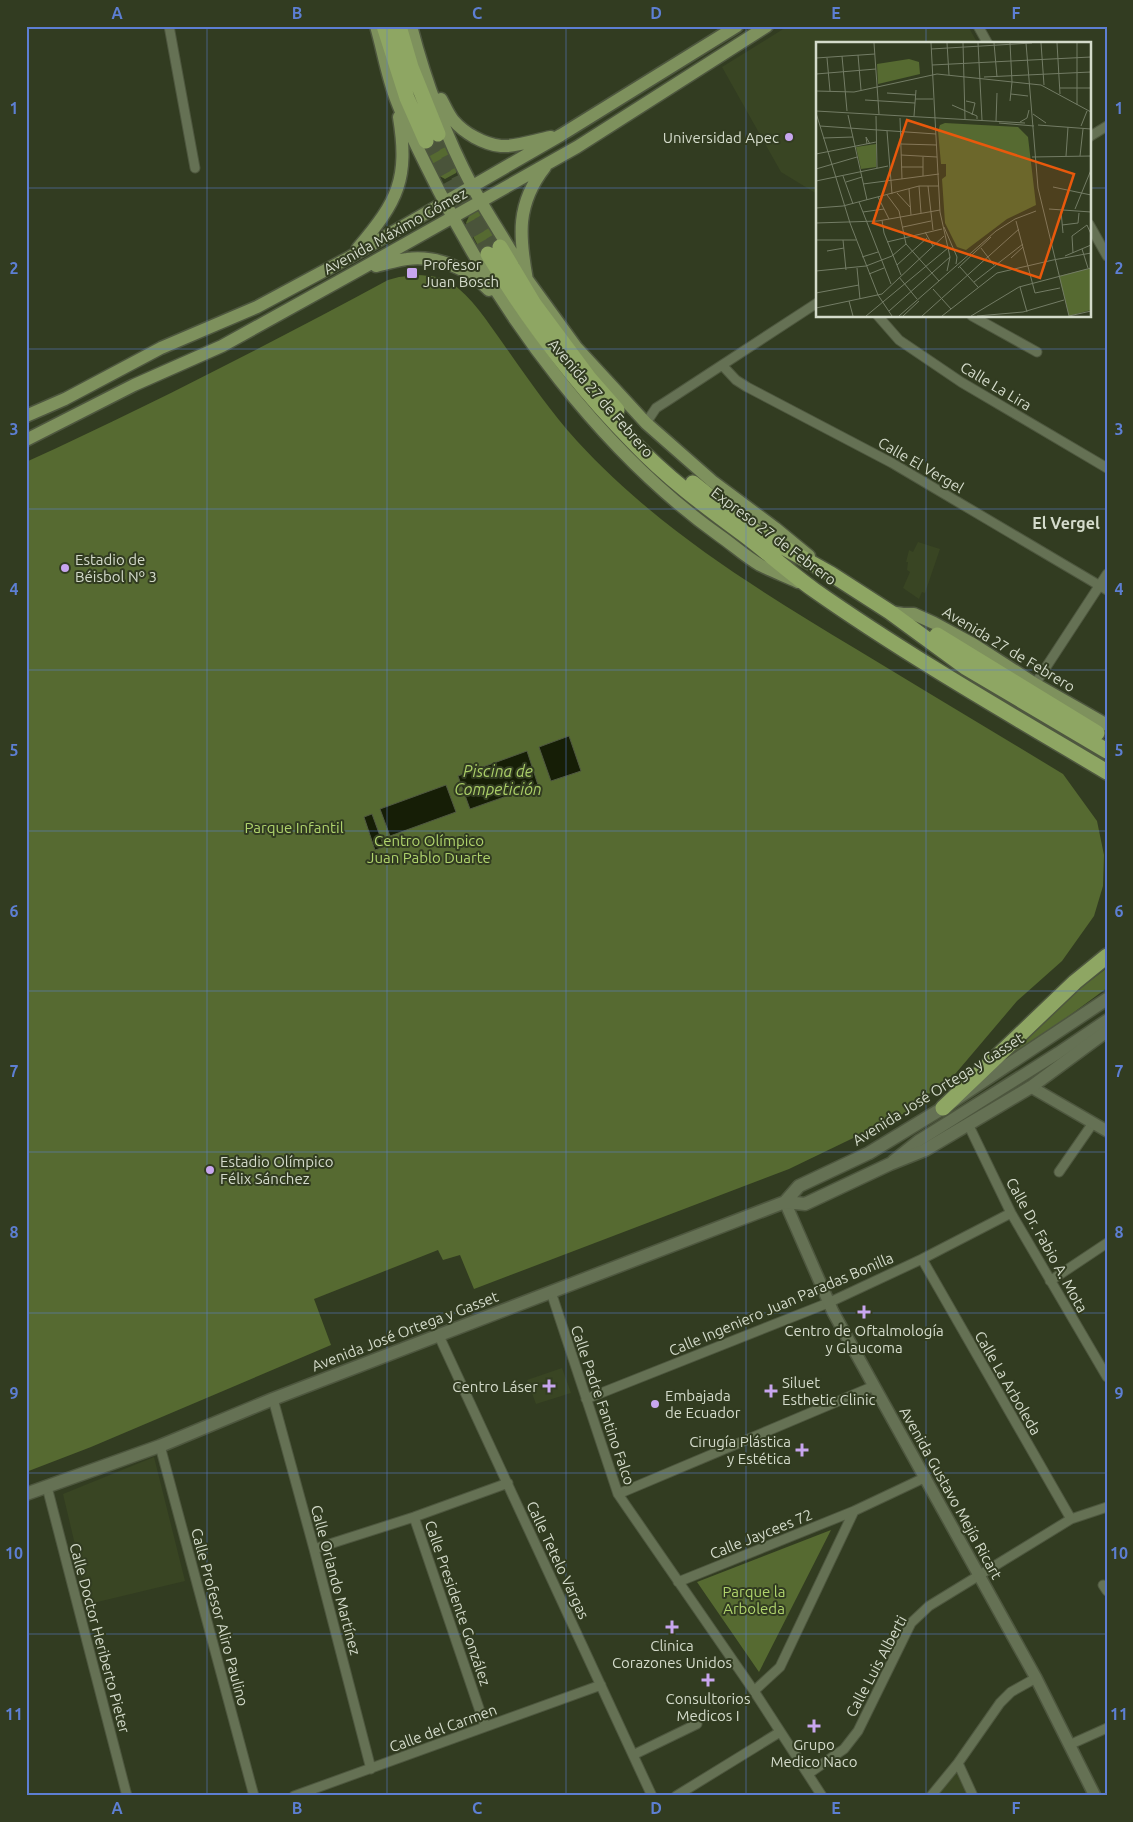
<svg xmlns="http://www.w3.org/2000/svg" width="1133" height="1822" font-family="Ubuntu,sans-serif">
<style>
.built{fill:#394523}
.green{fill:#566a31}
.water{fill:#161e06;stroke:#4f5741}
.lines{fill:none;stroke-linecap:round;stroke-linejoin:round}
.motorway-tunnel{stroke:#4a543a;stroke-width:15;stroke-dasharray:15 8;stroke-linecap:butt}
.minor-casing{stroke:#4e573f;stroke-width:11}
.tertiary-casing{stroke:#4e573f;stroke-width:14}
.secondary-casing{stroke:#4e573f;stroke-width:15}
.primary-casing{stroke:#4e573f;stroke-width:15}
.motorway-casing{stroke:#4e573f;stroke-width:18}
.minor{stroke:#657154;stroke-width:9}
.tertiary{stroke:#657154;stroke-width:11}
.secondary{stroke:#657154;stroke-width:12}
.primary{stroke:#7e915d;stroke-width:12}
.motorway{stroke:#8ea663;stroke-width:15}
.grid{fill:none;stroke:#5d7fd3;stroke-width:1;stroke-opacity:0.55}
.poi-dot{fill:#c8a6ef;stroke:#323c21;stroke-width:2}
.labels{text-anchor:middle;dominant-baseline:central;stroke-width:4;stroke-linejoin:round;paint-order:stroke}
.poi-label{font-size:15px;fill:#d4dbcb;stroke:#323c21;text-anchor:start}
.street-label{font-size:15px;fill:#d4dbcb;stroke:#323c21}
.park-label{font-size:15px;fill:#b0d46d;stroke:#323c21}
.neighbourhood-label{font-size:16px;font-weight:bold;fill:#d4dbcb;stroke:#323c21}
.water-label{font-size:16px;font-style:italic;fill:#aace67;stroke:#323c21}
.inset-road{fill:none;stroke:#737c65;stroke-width:1}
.view{fill:#e8590c;fill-opacity:0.15;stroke:#e8590c;stroke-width:2.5}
.inset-edge{fill:none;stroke:#d4dbcb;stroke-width:2.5}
.neatline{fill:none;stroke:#5d7fd3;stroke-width:2}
.grid-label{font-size:16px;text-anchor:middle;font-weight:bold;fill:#5d7fd3}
</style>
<rect width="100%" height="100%" fill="#323c21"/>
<path class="built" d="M 788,26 L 968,26 L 978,44 L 817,44 L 817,194 L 781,172 L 722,67 Z
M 918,542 L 940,549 L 925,593 L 922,592 L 919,599 L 903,588 L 910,572 L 907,570 L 908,562 L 906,562 L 909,550 L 913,552 Z
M 562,1368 L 571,1393 L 536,1404 L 527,1380 Z
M 154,1457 L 185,1581 L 89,1604 L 63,1494 Z
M 957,1772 L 968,1796 L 937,1796 Z"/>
<path class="green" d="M 442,134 L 458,165 L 456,173 L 445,179 L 436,174 L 422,145 Z
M 474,211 L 483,211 L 504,244 L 483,255 L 466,223 L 470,214 Z
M 418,275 C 429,276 441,276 450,282 C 472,297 487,321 502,342 C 526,376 549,410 577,441 C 658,529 755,588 856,649 C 925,691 994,732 1063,774 L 1097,821 L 1104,855 L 1103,886 L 1094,916 L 1062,961 L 1017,1001 L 956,1073 L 903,1114 L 789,1169 L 474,1289 L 460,1255 L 443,1260 L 438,1250 L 314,1299 L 331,1345 L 91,1447 L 26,1472 L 26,462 C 149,406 269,344 388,280 L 399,277 Z
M 1107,968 L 1107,988 L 991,1073 L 1058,1005 Z
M 831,1530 L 759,1672 L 697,1582 Z"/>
<path class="water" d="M 569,736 L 581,771 L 551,781 L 539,747 Z
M 527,751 L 538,785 L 470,809 L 458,776 Z
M 446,785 L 456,812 L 390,836 L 380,809 Z
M 372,814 L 384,847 L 375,850 L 364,817 Z"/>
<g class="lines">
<path class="motorway-tunnel" d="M 438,134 L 463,185 L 500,247
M 426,141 L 488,254"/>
<defs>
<path id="minor" d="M 169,26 L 195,168
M 978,26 L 988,44
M 1089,137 L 1107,126
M 1089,224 L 1107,256
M 878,316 L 899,340 L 961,382 L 1107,468
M 972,316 L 1037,352
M 722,365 L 736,380 L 747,387 L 892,463 L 1107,590
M 646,423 L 656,408 L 667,401 L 817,303
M 1035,684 L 1107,574
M 968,1124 L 1011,1213 L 1107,1377
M 1059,1172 L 1093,1123
M 922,1259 L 1071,1519
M 1050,1281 L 1107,1243
M 551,1292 L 618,1494 L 754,1691 L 822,1796
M 439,1336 L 652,1796
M 273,1399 L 314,1549 L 371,1769
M 586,1399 L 828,1303 L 922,1259 L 1011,1213
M 160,1446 L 254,1796
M 47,1487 L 127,1796
M 618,1494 L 874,1386
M 414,1517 L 485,1726
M 314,1549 L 414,1517 L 508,1483
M 678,1582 L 854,1511 L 926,1477
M 1103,1585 L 1107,1591
M 754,1691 L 780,1667 L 854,1511
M 1069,1745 L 1107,1728
M 633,1755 L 697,1724
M 958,1763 L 973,1796
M 808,1774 L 844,1749 L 858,1731 L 911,1623 L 929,1606 L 1071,1519 L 1107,1507
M 294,1796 L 601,1685
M 676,1796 L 780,1732
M 931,1796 L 958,1763 L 1000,1703 L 1011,1692 L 1036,1678"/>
<path id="tertiary" d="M 1031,1087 L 1107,1131
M 893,1161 L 918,1141 L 1058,1053 L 1107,1020
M 785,1202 L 833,1312 L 1036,1678 L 1095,1796"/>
<path id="secondary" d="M 785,1202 L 799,1186 L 869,1153 L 943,1108 L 1107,999
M 26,1494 L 160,1446 L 273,1399 L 785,1202 L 805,1204 L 890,1164 L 925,1150 L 1031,1087 L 1107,1031"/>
<path id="primary" d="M 376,26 C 383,50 387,76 396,99 C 408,131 424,161 439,191 C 505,320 602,452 720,536 C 733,545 746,557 760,565 C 772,571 785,576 798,582
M 411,26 C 425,80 446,137 472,186 C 485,210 501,234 515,258
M 441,99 C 445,106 448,114 453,120 C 464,133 483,144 501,146 C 517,147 535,140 551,137
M 358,248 C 398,201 409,179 399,117
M 376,266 C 386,264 397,260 407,259 C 437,255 469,269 489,290
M 526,278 L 576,347 L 646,423 L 712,481 L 775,528 L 809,556
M 527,280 C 519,236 516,204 545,167
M 26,416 L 65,399 L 161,348 L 257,307 L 350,257 L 561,135 L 737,26
M 26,440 L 134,385 L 222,346 L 359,270 L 577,147 L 767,26
M 890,612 L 903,614 L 914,614 L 934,623 L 973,644 L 1035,684 L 1107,725"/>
<path id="motorway" d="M 384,26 L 407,98 L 426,141
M 399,26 L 411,67 L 438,134
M 500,247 L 534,304 L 589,378 L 617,410
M 488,254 C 529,322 577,385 633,442 C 666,477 705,506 743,534 C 767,552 789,572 814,590 C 908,656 1008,713 1107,772
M 693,483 L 749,528 L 831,574 L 890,612 L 965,667 L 1107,751
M 937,635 L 1097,733
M 943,1108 L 1075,982 L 1107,956"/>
</defs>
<use href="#minor" class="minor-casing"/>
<use href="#tertiary" class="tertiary-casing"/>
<use href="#secondary" class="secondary-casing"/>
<use href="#primary" class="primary-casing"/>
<use href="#motorway" class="motorway-casing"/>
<use href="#minor" class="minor"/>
<use href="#tertiary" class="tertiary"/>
<use href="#secondary" class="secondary"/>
<use href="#primary" class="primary"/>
<use href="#motorway" class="motorway"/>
</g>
<path class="grid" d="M 207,26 L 207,1796M 387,26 L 387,1796M 566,26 L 566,1796M 746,26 L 746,1796M 926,26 L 926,44M 26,188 L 817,188M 1089,188 L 1107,188M 926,316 L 926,1796M 26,349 L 1107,349M 26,509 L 1107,509M 26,670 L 1107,670M 26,831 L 1107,831M 26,991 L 1107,991M 26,1152 L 1107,1152M 26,1313 L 1107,1313M 26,1473 L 1107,1473M 26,1634 L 1107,1634"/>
<g class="poi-dot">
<circle cx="789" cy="137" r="5"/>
<rect x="406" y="267" width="12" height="12" rx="2.5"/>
<circle cx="65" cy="568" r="5"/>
<circle cx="210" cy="1170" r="5"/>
<path d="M861.5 1304.5h5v5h5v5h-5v5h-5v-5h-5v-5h5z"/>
<path d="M546.5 1378.5h5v5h5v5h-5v5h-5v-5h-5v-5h5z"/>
<path d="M768.5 1383.5h5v5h5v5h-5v5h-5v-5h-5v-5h5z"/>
<circle cx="655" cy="1404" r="5"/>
<path d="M799.5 1442.5h5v5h5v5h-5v5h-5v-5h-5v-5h5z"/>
<path d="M669.5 1619.5h5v5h5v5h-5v5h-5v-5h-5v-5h5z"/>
<path d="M705.5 1672.5h5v5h5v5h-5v5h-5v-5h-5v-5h5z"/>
<path d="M811.5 1718.5h5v5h5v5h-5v5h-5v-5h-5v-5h5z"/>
</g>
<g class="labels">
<g class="poi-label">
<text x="779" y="137" text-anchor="end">Universidad Apec</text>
<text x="423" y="264">Profesor<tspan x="423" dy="17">Juan Bosch</tspan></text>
<text x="75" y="559">Estadio de<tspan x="75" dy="17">Béisbol Nº 3</tspan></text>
<text x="220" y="1161">Estadio Olímpico<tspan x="220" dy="17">Félix Sánchez</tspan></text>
<text x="864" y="1330" text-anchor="middle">Centro de Oftalmología<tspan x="864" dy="17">y Glaucoma</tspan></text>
<text x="782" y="1382">Siluet<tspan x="782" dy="17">Esthetic Clinic</tspan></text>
<text x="538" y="1386" text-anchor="end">Centro Láser</text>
<text x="665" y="1395">Embajada<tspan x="665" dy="17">de Ecuador</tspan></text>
<text x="791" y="1441" text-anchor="end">Cirugía Plástica<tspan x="791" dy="17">y Estética</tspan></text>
<text x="672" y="1645" text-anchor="middle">Clinica<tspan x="672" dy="17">Corazones Unidos</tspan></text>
<text x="708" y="1698" text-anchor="middle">Consultorios<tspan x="708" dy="17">Medicos I</tspan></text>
<text x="814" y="1744" text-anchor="middle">Grupo<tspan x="814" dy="17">Medico Naco</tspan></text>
</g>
<g class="street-label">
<text transform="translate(395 231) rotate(-29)">Avenida Máximo Gómez</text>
<text transform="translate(996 386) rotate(31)">Calle La Lira</text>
<text transform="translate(601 398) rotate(49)">Avenida 27 de Febrero</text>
<text transform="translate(921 465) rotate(30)">Calle El Vergel</text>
<text transform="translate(774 536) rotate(37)">Expreso 27 de Febrero</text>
<text transform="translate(1009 649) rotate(31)">Avenida 27 de Febrero</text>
<text transform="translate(938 1089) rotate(-32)">Avenida José Ortega y Gasset</text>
<text transform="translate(1047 1245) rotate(61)">Calle Dr. Fabio A. Mota</text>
<text transform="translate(781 1304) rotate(-23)">Calle Ingeniero Juan Paradas Bonilla</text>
<text transform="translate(405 1331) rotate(-21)">Avenida José Ortega y Gasset</text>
<text transform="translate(1008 1383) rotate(60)">Calle La Arboleda</text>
<text transform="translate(603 1405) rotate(71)">Calle Padre Fantino Falco</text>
<text transform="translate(951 1493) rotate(61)">Avenida Gustavo Mejía Ricart</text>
<text transform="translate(761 1534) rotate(-22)">Calle Jaycees 72</text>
<text transform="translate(558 1560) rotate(65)">Calle Tetelo Vargas</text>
<text transform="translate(336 1580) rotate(75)">Calle Orlando Martínez</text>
<text transform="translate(458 1603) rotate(71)">Calle Presidente González</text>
<text transform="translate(220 1617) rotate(75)">Calle Profesor Aliro Paulino</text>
<text transform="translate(100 1638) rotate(75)">Calle Doctor Heriberto Pieter</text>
<text transform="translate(876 1666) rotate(-62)">Calle Luis Alberti</text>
<text transform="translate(443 1728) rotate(-20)">Calle del Carmen</text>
</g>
<g class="park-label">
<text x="294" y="827">Parque Infantil</text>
<text x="429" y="840">Centro Olímpico<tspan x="429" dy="17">Juan Pablo Duarte</tspan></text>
<text x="754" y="1591">Parque la<tspan x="754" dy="17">Arboleda</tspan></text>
</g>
<g class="neighbourhood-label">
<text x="1066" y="523">El Vergel</text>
</g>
<g class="water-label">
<text x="498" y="771">Piscina de<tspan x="498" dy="18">Competición</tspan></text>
</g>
</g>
<g transform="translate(816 42)">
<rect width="275" height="275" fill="#323c21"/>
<path d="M 93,17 L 103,20 L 104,32 L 62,42 L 61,22 ZM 129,81 L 202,85 L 212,95 L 220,163 L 191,177 L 150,208 L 141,205 L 129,181 L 126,137 L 130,134 L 130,122 L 125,122 L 122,89 L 124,83 ZM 60,102 L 60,125 L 45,127 L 40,105 ZM 275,226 L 275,268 L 253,274 L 243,234 Z" fill="#566a31"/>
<path class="inset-road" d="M 58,1 L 63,72M 115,1 L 124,170 L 134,215 L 131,229M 131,1 L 133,33M 147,1 L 149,77M 162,1 L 166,78M 178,1 L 181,35M 210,1 L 222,146 L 253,274M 225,1 L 228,43M 241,1 L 244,52M 115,7 L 216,1M 42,13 L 45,48M 26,14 L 31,69M 0,16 L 59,12M 11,16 L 14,49M 116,23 L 275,15M 0,32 L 60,27M 168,35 L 275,30M 244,46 L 275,46M 0,49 L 38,50 L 121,32 L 225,43 L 275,70M 71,51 L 100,53M 195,52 L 212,54M 99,57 L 117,57M 49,58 L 99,61M 150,59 L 159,61 L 156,73M 194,59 L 196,40 L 194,1M 136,63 L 161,74 L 161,77M 261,63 L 261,1M 0,69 L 209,81M 0,71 L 34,181 L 62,253 L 76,274M 217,72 L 230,81M 32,73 L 51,158M 60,74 L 61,126M 98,74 L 100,48M 84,76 L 86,137M 180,79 L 181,51M 204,80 L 211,76 L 213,68M 183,81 L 218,84M 222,83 L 275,87M 4,84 L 120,92M 265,84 L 271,69M 71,89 L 76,152M 7,96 L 37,95M 51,102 L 50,95 L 54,102M 85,102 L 121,103M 0,112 L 60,100M 85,113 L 121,115M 250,114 L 252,85M 264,114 L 267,87M 107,115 L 107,134M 216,115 L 275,114M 85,125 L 107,125M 0,127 L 41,115M 27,134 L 37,162M 0,139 L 72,124M 30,140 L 46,135M 47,142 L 123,132M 103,144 L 105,171M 112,144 L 117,188M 237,145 L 275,153M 93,147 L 95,173M 81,151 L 94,165M 71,153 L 83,169 L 90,202 L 123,239M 62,155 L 73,177M 43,160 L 75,242M 0,166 L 27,164 L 103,144 L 123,144M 233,167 L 275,170M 259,167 L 275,128M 245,169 L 247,191M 47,170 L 68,167M 66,178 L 68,191 L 85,233M 200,179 L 219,251 L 244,246M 0,181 L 62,179 L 124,168M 246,183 L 262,181 L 263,171M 87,185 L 115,179M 128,185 L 141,215 L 140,222M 109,190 L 117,204M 0,198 L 40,198M 27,198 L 30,228M 71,200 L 126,187M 165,206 L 178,223M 266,207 L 272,226M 11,209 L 28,206M 257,211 L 256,194 L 271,183 L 275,192M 249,214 L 275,203M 46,215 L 62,210M 195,216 L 207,205M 237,218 L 275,211M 81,223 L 111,196M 144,225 L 162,245M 41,226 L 44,257M 142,226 L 175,195M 0,229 L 50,224 L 76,214 L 90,202M 53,232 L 68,226M 83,235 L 101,257M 158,240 L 207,202M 204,245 L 211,270M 117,247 L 135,267M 0,251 L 43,243M 33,259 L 37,274M 0,266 L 66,252 L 128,194M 73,269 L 134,215M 50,274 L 132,206M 83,274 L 180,189 L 199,177 L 220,169M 87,274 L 103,259M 106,274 L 203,187M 126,274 L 181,231 L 237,218M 155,274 L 203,245 L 275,226M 161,274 L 207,270 L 248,258M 253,274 L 275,269"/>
<path class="view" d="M 91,78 L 258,132 L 224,236 L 57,181 Z"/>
<rect width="275" height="275" class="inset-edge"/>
</g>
<rect width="1133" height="1822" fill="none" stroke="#323c21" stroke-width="55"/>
<rect x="28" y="28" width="1078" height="1766" class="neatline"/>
<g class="grid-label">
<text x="117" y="19">A</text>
<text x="297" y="19">B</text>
<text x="477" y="19">C</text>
<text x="656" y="19">D</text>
<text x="836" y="19">E</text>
<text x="1016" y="19">F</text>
<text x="14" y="114">1</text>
<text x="1119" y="114">1</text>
<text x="14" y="274">2</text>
<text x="1119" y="274">2</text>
<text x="14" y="435">3</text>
<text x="1119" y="435">3</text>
<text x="14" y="595">4</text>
<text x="1119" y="595">4</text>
<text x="14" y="756">5</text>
<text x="1119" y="756">5</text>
<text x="14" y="917">6</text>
<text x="1119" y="917">6</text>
<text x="14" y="1077">7</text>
<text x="1119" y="1077">7</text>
<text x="14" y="1238">8</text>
<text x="1119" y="1238">8</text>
<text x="14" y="1399">9</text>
<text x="1119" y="1399">9</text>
<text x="14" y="1559">10</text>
<text x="1119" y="1559">10</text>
<text x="14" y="1720">11</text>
<text x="1119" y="1720">11</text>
<text x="117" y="1814">A</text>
<text x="297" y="1814">B</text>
<text x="477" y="1814">C</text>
<text x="656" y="1814">D</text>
<text x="836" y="1814">E</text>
<text x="1016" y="1814">F</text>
</g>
</svg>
